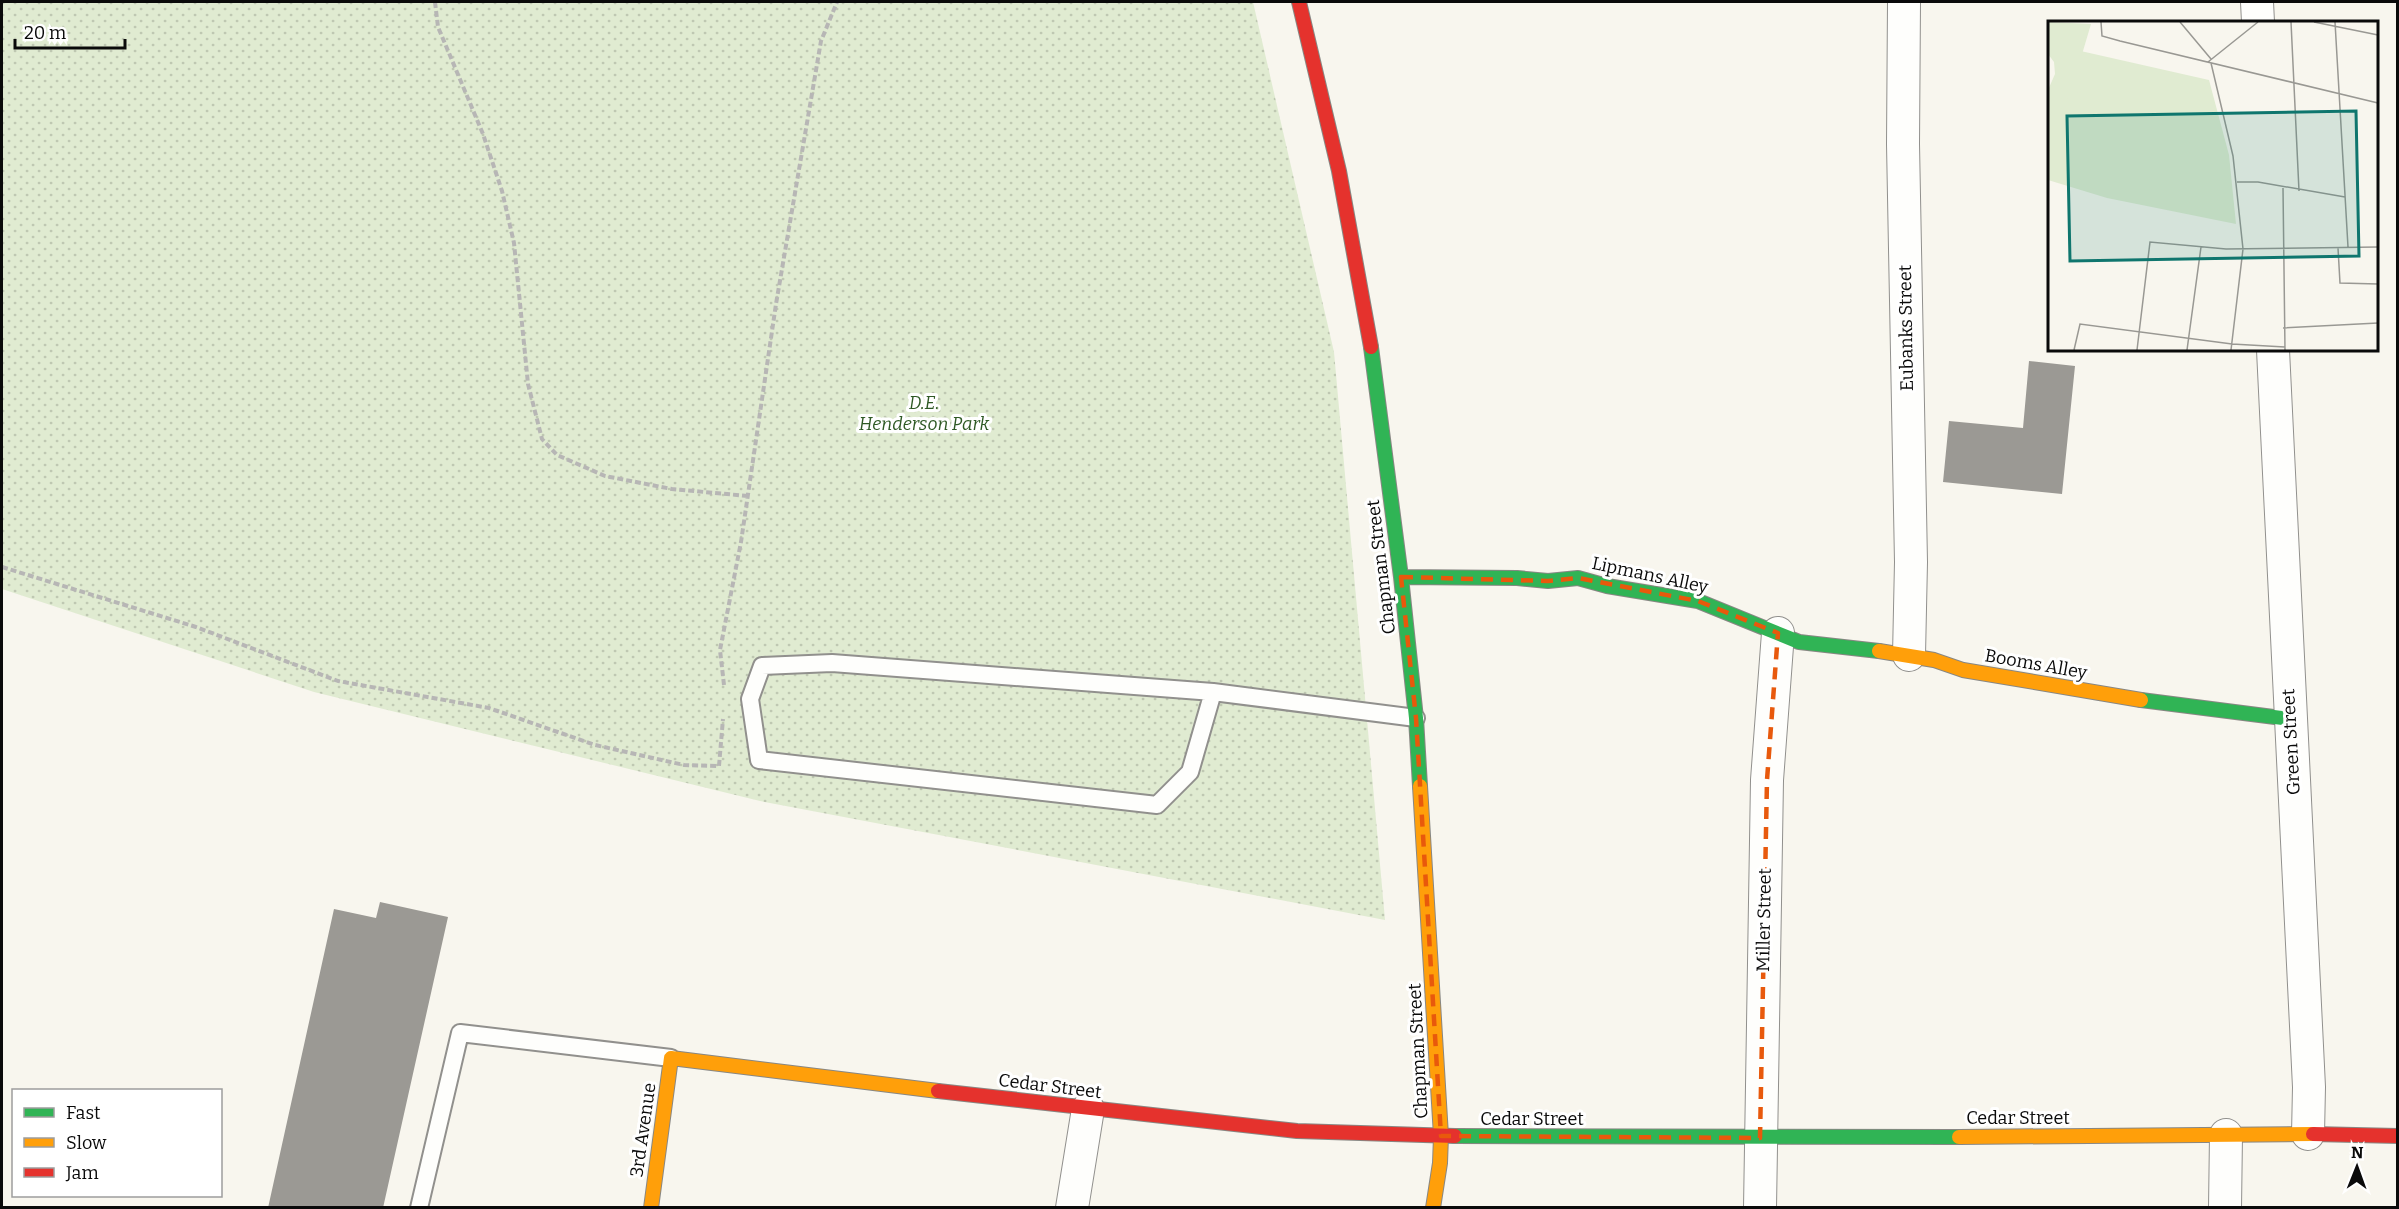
<svg xmlns="http://www.w3.org/2000/svg" width="2399" height="1209" font-family="Bitter,serif">
<style>
.grass{fill:url(#grass-dots)}
.building{fill:#9b9994}
.lines{fill:none;stroke-linecap:round;stroke-linejoin:round}
.lane-casing{stroke:#91908d;stroke-width:20}
.street-casing{stroke:#91908d;stroke-width:34}
.fast-casing{stroke:#888783;stroke-width:16}
.slow-casing{stroke:#888783;stroke-width:16}
.jam-casing{stroke:#888783;stroke-width:16}
.path{stroke:#b7b6b5;stroke-width:4;stroke-dasharray:6 3;stroke-linecap:butt}
.lane{stroke:#fefefc;stroke-width:16}
.street{stroke:#fefefc;stroke-width:32}
.fast{stroke:#30b455;stroke-width:14}
.slow{stroke:#ff9f0a;stroke-width:14}
.jam{stroke:#e5322d;stroke-width:14}
.marked{fill:none;stroke:#e8590c;stroke-width:4.5;stroke-dasharray:12 8;stroke-linejoin:round}
.labels{text-anchor:middle;dominant-baseline:central;stroke-width:6;stroke-linejoin:round;paint-order:stroke}
.street-label{font-size:18px;fill:#0a0a0a;stroke:#fff}
.park-label{font-size:18px;font-style:italic;fill:#2e5924;stroke:#fff}
.inset-road{fill:none;stroke:#999893;stroke-width:1.5}
.view{fill:#0f766e;fill-opacity:0.15;stroke:#0f766e;stroke-width:3}
.inset-edge{fill:none;stroke:#0a0a0a;stroke-width:3}
</style>
<defs>
<pattern id="grass-dots" width="8" height="8" patternUnits="userSpaceOnUse" patternTransform="scale(1.5)"><rect width="8" height="8" fill="#e0ebd1"/><path d="M2 2h.1M6 6h.1" fill="none" stroke="#bfc8b2" stroke-width="1.8" stroke-linecap="round"/></pattern>
</defs>
<rect width="100%" height="100%" fill="#f8f6ee"/>
<path class="grass" d="M 2,2 L 1253,2 L 1334,352 L 1385,920 L 760,801 L 314,692 L 2,589 Z"/>
<path class="building" d="M 2029,361 L 2075,366 L 2062,494 L 1943,482 L 1949,421 L 2023,428 Z
M 380,902 L 448,917 L 383,1208 L 268,1208 L 334,909 L 376,918 Z"/>
<g class="lines">
<defs>
<path id="lane" d="M 1213,692 L 1190,772 L 1157,805 L 759,760 L 750,699 L 762,666 L 832,663 L 1213,692 L 1416,718
M 419,1208 L 460,1033 L 671,1058"/>
<path id="street" d="M 1904,2 L 1903,144 L 1911,562 L 1909,655
M 2257,2 L 2258,22
M 2273,350 L 2309,1087 L 2308,1134
M 1072,1208 L 1088,1109
M 1760,1208 L 1767,780 L 1778,633
M 2225,1208 L 2226,1135"/>
<path id="fast" d="M 1371,347 L 1401,577 L 1416,718 L 1420,786
M 1401,577 L 1517,578 L 1548,581 L 1578,578 L 1607,586 L 1698,601 L 1799,642 L 1879,651
M 2141,700 L 2290,719
M 1455,1136 L 1959,1137"/>
<path id="slow" d="M 1879,651 L 1934,660 L 1963,670 L 2141,700
M 1420,786 L 1441,1136 L 1440,1163 L 1433,1208
M 1959,1137 L 2313,1134
M 651,1208 L 671,1058 L 938,1091"/>
<path id="jam" d="M 1299,2 L 1339,171 L 1371,347
M 938,1091 L 1297,1131 L 1455,1136
M 2313,1134 L 2398,1136"/>
</defs>
<use href="#lane" class="lane-casing"/>
<use href="#street" class="street-casing"/>
<use href="#fast" class="fast-casing"/>
<use href="#slow" class="slow-casing"/>
<use href="#jam" class="jam-casing"/>
<path class="path" d="M 435,2 L 438,27 L 483,134 L 502,191 L 514,243 L 528,384 L 542,439 L 557,455 L 605,476 L 672,489 L 748,496
M 2,567 L 196,627 L 338,681 L 489,708 L 595,745 L 684,765 L 719,766 L 723,719
M 724,685 L 720,650 L 741,542 L 776,304 L 821,41 L 837,2"/>
<use href="#lane" class="lane"/>
<use href="#street" class="street"/>
<use href="#fast" class="fast"/>
<use href="#slow" class="slow"/>
<use href="#jam" class="jam"/>
</g>
<path class="marked" d="M 1401,577 L 1548,581 L 1578,578 L 1698,601 L 1778,633 L 1767,780 L 1760,1138 L 1441,1136 L 1416,718 Z"/>
<g class="labels">
<g class="street-label">
<text transform="translate(1906 328) rotate(-91)">Eubanks Street</text>
<text transform="translate(1381 567) rotate(-97)">Chapman Street</text>
<text transform="translate(1650 575) rotate(12)">Lipmans Alley</text>
<text transform="translate(2036 664) rotate(10)">Booms Alley</text>
<text transform="translate(2291 742) rotate(-93)">Green Street</text>
<text transform="translate(1764 920) rotate(-89)">Miller Street</text>
<text transform="translate(1418 1051) rotate(-93)">Chapman Street</text>
<text transform="translate(1050 1086) rotate(7)">Cedar Street</text>
<text x="2018" y="1118">Cedar Street</text>
<text x="1532" y="1119">Cedar Street</text>
<text transform="translate(643 1130) rotate(-82)">3rd Avenue</text>
</g>
<g class="park-label">
<text x="924" y="403">D.E.<tspan x="924" dy="21">Henderson Park</tspan></text>
</g>
</g>
<g transform="translate(2048 21)">
<rect width="330" height="330" fill="#f8f6ee"/>
<path d="M 15,26 L 161,59 L 181,134 L 188,203 L 59,177 L 0,159 L 0,100 Z" fill="#e0ebd1"/>
<path d="M 0,1 L 43,3 L 27,57 L 36,67 L 13,81 L 10,90 L 4,91 L 0,97 L 0,69 L 7,53 L 6,41 L 0,33 Z" fill="#e0ebd1"/>
<path class="inset-road" d="M 53,1 L 54,15 L 72,20 L 330,82M 132,1 L 163,38M 243,1 L 251,170M 266,1 L 330,14M 287,1 L 300,226M 160,41 L 210,1M 163,42 L 185,135 L 195,228 L 183,329M 189,161 L 210,161 L 297,176M 235,167 L 237,329M 290,227 L 292,262 L 330,263M 235,307 L 330,302M 26,329 L 32,303 L 184,323 L 237,326M 89,329 L 102,221 L 178,228 L 330,226M 139,329 L 153,226"/>
<path class="view" d="M 308,90 L 311,235 L 22,240 L 19,95 Z"/>
<rect width="330" height="330" class="inset-edge"/>
</g>
<rect width="2399" height="1209" fill="none" stroke="#0a0a0a" stroke-width="6"/>
<rect x="12" y="1089" width="210" height="108" fill="#ffffff" stroke="#9d9d9d" stroke-width="1.5"/>
<rect x="24" y="1108" width="30" height="9" fill="#30b455" stroke="#9d9d9d" stroke-width="1.5"/>
<text x="66" y="1119" font-size="18" fill="#0a0a0a">Fast</text>
<rect x="24" y="1138" width="30" height="9" fill="#ff9f0a" stroke="#9d9d9d" stroke-width="1.5"/>
<text x="66" y="1149" font-size="18" fill="#0a0a0a">Slow</text>
<rect x="24" y="1168" width="30" height="9" fill="#e5322d" stroke="#9d9d9d" stroke-width="1.5"/>
<text x="66" y="1179" font-size="18" fill="#0a0a0a">Jam</text>
<g transform="translate(2357 1167) rotate(1)" stroke="#ffffff" stroke-width="4.5" paint-order="stroke">
<path d="M0-4.5L10 22L0 15L-10 22Z" fill="#0a0a0a"/>
<text y="-9" font-size="16" font-weight="bold" text-anchor="middle" fill="#0a0a0a">N</text>
</g>
<path d="M15 39v9h110v-9" fill="none" stroke="#0a0a0a" stroke-width="3"/>
<text x="24" y="39" font-size="18" fill="#0a0a0a" stroke="#ffffff" stroke-width="4.5" paint-order="stroke">20 m</text>
</svg>
